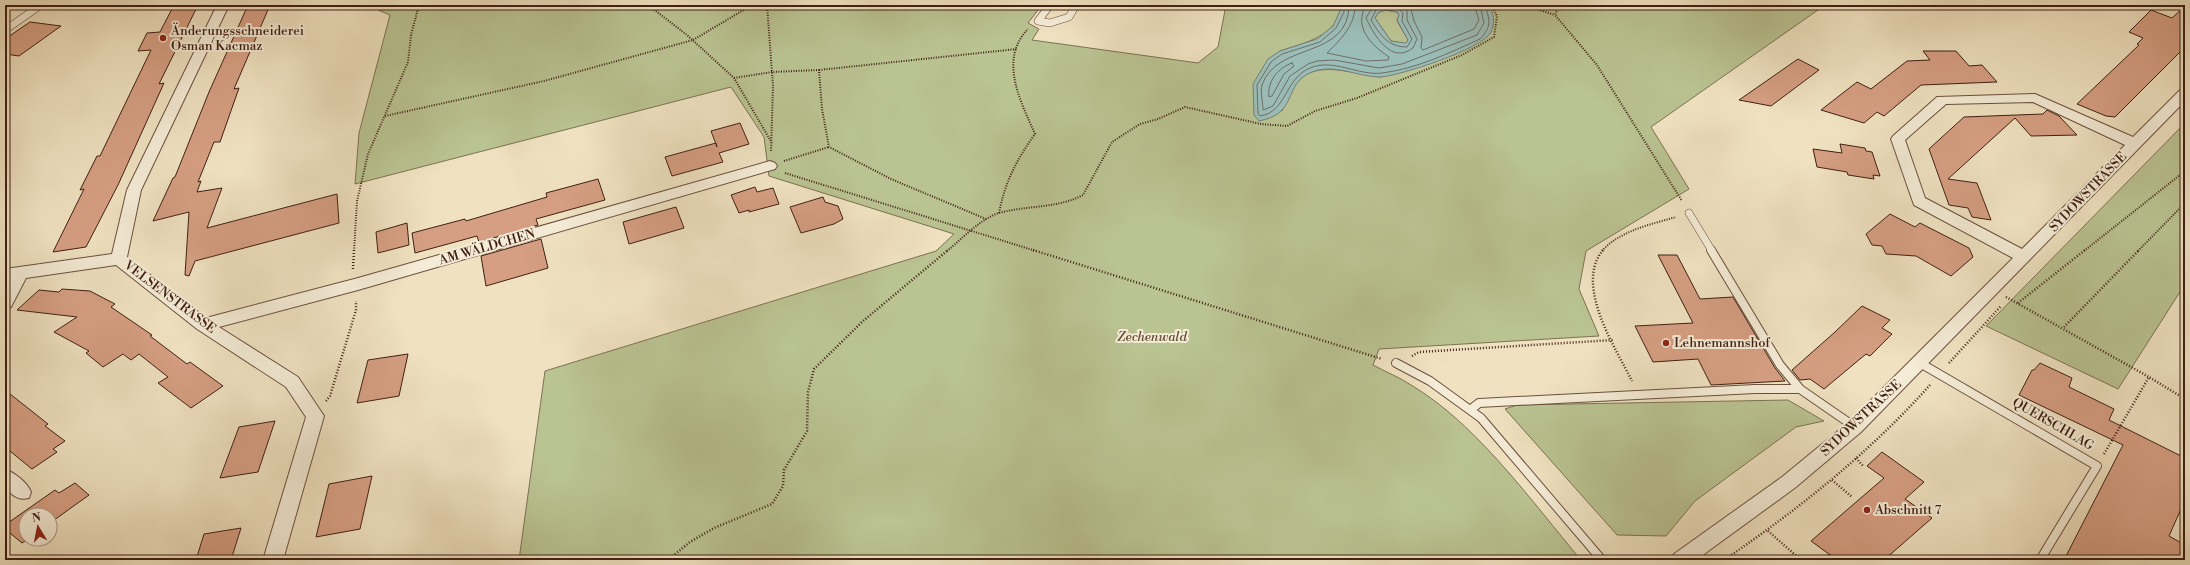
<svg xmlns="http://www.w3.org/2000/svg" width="2190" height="565" font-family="'Libre Bodoni',serif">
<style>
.green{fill:#bac392;stroke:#7c7252}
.water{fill:#9bbdb7;stroke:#767e75;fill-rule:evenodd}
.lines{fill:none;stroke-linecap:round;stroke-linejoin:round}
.shore{stroke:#6d6e65;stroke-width:1}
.building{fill:#d69f83;stroke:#3f2013}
.service-far1-casing{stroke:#6b503e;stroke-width:8}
.service-casing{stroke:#6b503e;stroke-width:10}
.minor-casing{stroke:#6b503e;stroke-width:2}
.path-far1{stroke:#3f2013;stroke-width:2;stroke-dasharray:1 1.5;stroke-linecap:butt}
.path{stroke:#3f2013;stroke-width:2.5;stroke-dasharray:1 2;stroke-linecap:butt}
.service-far1{stroke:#f5ecd7;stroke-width:7}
.service{stroke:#f5ecd7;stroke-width:8}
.minor{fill:#f5ecd7;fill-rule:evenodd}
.poi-dot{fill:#8f2418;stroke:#f5ecd7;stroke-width:1.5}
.labels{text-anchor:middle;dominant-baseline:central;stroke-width:4;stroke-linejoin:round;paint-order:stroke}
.poi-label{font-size:13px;fill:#3f2013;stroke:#f5ecd7;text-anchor:start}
.street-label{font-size:13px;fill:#3f2013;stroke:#f5ecd7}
.park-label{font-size:13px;font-style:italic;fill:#5e4933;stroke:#f5ecd7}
</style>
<rect width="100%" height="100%" fill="#f0e2c1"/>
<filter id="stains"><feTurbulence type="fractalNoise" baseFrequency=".005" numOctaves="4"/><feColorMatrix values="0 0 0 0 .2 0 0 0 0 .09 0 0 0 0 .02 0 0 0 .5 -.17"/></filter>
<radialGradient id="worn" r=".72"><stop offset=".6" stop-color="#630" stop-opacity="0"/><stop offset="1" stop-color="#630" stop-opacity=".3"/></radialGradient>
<path class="green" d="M 379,5 L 1042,5 L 1028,23 L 1039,29 L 1032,40 L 1198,63 L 1218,47 L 1226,5 L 1341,5 C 1339,36 1304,43 1280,51 L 1282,111 C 1286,102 1290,90 1296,83 C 1316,58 1355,75 1381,77 L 1492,9 L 1487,5 L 1825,5 L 1651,127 L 1689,189 L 1586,251 L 1579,289 L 1599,336 L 1379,349 L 1373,365 C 1386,372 1399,377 1411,385 C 1477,424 1532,502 1581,560 L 519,560 L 545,371 L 936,251 L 954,234 L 769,176 L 764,137 L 731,87 L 355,184 L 359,133 L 390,15 L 378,10 Z
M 1385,10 L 1397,12 L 1399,15 L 1397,21 L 1408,40 L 1406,44 L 1391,41 L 1375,18 L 1378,13 Z
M 2185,123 L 2185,284 L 2118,389 L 1986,326 Z
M 1788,400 L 1824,421 L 1796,427 L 1695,501 L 1666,536 L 1617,535 L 1505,409 L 1517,405 Z"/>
<path class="water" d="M 1341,5 L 1487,5 C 1495,12 1495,23 1491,32 C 1483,49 1399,76 1380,77 C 1358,77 1334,63 1312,72 C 1290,81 1294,98 1281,111 C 1275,117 1267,119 1259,121 L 1254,115 L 1253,84 L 1268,59 L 1280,51 L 1317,39 L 1333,26 L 1340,11 ZM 1385,10 L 1397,12 L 1399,15 L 1397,20 L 1408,40 L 1406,43 L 1391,41 L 1375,18 L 1378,13 Z"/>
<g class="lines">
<path class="shore" d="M 1344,5 L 1344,12 L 1336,28 L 1320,42 L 1282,54 L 1271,62 L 1257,85 L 1258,113 L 1260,116 C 1287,112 1284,79 1310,68 C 1334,58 1358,76 1382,73 C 1416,69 1449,53 1480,39 C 1492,26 1490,21 1485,5
M 1349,5 C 1349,60 1277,41 1262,85 C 1260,92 1263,103 1263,110 L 1273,106 L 1290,76 L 1308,64 L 1317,61 L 1334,60 L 1379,68 L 1402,64 L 1477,35 L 1484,23 L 1480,5
M 1355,5 C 1355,26 1341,39 1327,53 L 1366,61 L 1388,60 L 1389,57 C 1371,45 1353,27 1366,5
M 1374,5 L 1366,18 C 1374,35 1391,65 1413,48 L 1417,39 L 1407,20 L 1407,11 L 1402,5
M 1410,5 L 1414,21 L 1422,37 L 1421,48 L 1423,50 L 1474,29 L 1479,20 L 1474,5
M 1389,6 L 1398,8 L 1403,13 L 1402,21 L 1412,39 L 1407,47 C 1388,47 1380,35 1371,20 L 1376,10 Z
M 1292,63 L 1294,66 L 1284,74 L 1272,96 L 1269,97 C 1267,81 1278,68 1292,63 Z"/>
</g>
<path class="building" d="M 174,5 L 198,5 L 159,84 L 164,83 L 118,185 L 86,247 L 53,252 L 84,189 L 80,190 L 97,156 L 100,156 L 151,50 L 138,51 L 147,33 L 160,32 Z
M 248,5 L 270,5 L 234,89 L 239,88 L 220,142 L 214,142 L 198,182 L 201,181 L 197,192 L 222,188 L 207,228 L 337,194 L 339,223 L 195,261 L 189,276 L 185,275 L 189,212 L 153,221 L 173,178 L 175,177 L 209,92 Z
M 2185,6 L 2185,47 L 2115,117 L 2106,116 L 2077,104 L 2139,45 L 2137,44 L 2143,38 L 2129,32 L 2151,10 L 2172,18 Z
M 30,22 L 61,26 L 19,56 L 5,54 L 5,39 Z
M 1923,51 L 1956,51 L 1969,66 L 1982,65 L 1997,82 L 1921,85 L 1884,116 L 1877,112 L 1864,123 L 1821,110 L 1857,82 L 1871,89 L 1907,61 L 1930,60 Z
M 1798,59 L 1819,70 L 1771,106 L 1739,100 Z
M 2047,110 L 2059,116 L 2077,135 L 2031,136 L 2015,118 L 1948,179 L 1977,183 L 1991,220 L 1972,217 L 1968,208 L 1949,205 L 1929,149 L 1964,117 L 2043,114 Z
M 740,123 L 749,144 L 719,153 L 723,162 L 672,176 L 665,157 L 716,143 L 717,147 L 711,131 Z
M 1840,144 L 1865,148 L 1866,151 L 1872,152 L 1880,176 L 1873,175 L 1874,179 L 1848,175 L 1847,172 L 1817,167 L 1813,149 L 1842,153 Z
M 598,179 L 605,200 L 536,219 L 538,225 L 479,242 L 477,236 L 415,253 L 412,233 L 465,219 L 466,221 L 547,197 L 546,193 Z
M 755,187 L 757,192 L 773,188 L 779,204 L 749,212 L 749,210 L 739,213 L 731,195 Z
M 823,197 L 825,202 L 838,206 L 843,219 L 834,224 L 801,233 L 790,207 Z
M 676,207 L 684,228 L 629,244 L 623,222 Z
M 1890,214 L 1915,227 L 1920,223 L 1969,248 L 1973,257 L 1951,276 L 1916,256 L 1886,254 L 1882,246 L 1872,245 L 1866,234 Z
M 407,223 L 409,245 L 378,253 L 376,232 Z
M 541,239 L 548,268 L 486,286 L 481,256 Z
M 1658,255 L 1677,255 L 1700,299 L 1733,297 L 1775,368 L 1785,381 L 1711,385 L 1698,359 L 1653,362 L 1635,326 L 1693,323 Z
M 62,289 L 90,291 L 115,304 L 111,307 L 152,335 L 150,336 L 187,364 L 190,362 L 223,386 L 191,408 L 158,383 L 168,377 L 139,354 L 131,360 L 123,354 L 103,367 L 86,353 L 89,351 L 54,332 L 77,317 L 17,310 L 39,290 L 59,292 Z
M 1862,306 L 1890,320 L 1882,328 L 1892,334 L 1870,356 L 1866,354 L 1824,389 L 1810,379 L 1800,380 L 1792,370 L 1835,332 Z
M 408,354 L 399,396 L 357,403 L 368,360 Z
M 2040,363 L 2072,378 L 2069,387 L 2114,409 L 2109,420 L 2185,458 L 2185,500 L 2169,536 L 2185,545 L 2185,560 L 2064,560 L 2123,445 L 2019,395 L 2032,370 L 2034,370 Z
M 5,390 L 48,424 L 45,426 L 65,441 L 53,449 L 57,452 L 32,469 L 5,447 Z
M 275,421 L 258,472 L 220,478 L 239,427 Z
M 1882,452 L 1924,482 L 1905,499 L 1932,518 L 1884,560 L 1837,560 L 1811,541 L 1884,478 L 1867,466 Z
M 372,476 L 360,529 L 316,537 L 329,484 Z
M 75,483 L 89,495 L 50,523 L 50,515 L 26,515 L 26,539 L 28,539 L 22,543 L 5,529 L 5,525 L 55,490 L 59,493 Z
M 241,528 L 231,560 L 196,560 L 204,534 Z"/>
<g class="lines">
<defs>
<path id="service-far1" d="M 1050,5 L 1038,21 L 1050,23 L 1069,17 L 1076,5
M 5,30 L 41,5
M 1689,213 L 1712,251"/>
<path id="service" d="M 1711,250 L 1780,365 L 1800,389 L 1855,427
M 1396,363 L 1430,381 L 1481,418 L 1602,560
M 1920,363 L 2097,466 L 2040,560
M 1470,410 L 1479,403 L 1755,389 L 1800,389"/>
<path id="minor" d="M 217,5 L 229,5 L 141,190 L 127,257 L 206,318 L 358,278 L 770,161 L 775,163 L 777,166 L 775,169 L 358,290 L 219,327 L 298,377 L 324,416 L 283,560 L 263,560 L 306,417 L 286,387 L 197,329 L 116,265 L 26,278 L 11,307 L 5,309 L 5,287 L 8,280 L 5,281 L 5,269 L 112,254 L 127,190 Z
M 2185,89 L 2185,101 L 1861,432 L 1796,487 L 1696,560 L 1671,560 L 1674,554 L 1782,477 L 1849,422 L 2013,258 L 1914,205 L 1891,139 L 1893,136 L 1937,97 L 2035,94 L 2133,137 L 2180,90 ZM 2033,102 L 2125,145 L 2022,249 L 1925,198 L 1905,140 L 1946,104 Z
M 5,469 C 15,473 27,482 31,492 L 29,498 C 18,501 13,495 5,488 Z"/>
</defs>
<use href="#service-far1" class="service-far1-casing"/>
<use href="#service" class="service-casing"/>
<use href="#minor" class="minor-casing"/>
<path class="path-far1" d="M 648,5 L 687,35 L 734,78 L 772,143
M 767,5 L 773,86 L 771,151
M 1524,5 L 1555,15
M 1553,5 L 1557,11 L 1555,15 L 1597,65 L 1682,201
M 819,70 L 1017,49
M 734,78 L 772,72 L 819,70 L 822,109 L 829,147 L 891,179 L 986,219
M 385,116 L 544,81 L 693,40 L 752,5
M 784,161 L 829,147
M 785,173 L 1036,251
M 999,213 C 1005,182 1017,159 1035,134 C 1021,102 998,60 1028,29
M 354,251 L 357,201 L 368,154 L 408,62 L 411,35 L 419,5
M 947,251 C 963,238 980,219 999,213 C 1027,205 1056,209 1083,195 L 1112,142 L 1140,124 L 1158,119 L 1185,107 L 1261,124 L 1287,126 L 1315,111 L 1357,98 L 1462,55 L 1494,37 L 1497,16 L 1491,5
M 1602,251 C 1619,231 1652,224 1676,217
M 2084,251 L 2185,171
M 2138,251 L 2185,203"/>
<path class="path" d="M 1033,250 L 1382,359
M 1603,250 C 1574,285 1615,347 1632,381
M 353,269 L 354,250
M 2006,297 L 2149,377
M 2018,303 L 2085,250
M 2064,327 L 2139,250
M 1412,356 L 1419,352 L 1613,340
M 1949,363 L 2001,306
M 326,401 L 330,396 L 356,310 L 356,301
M 2104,454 L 2149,377 L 2185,399
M 1856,458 L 1864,467
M 1832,480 L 1852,497
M 1768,531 L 1801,560
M 668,560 L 690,542 L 714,528 L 772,504 L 783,486 L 784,470 L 807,431 L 808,392 L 814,369 L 863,321 L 948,250
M 1724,560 C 1799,509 1869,453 1930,385
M 1826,560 L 1830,554"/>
<use href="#service-far1" class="service-far1"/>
<use href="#service" class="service"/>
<use href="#minor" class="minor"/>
</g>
<g class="poi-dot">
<circle cx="163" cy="38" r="4"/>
<circle cx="1666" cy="343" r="4"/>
<circle cx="1867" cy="510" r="4"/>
</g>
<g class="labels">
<g class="poi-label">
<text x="171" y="31">Änderungsschneiderei<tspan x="171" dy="15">Osman Kacmaz</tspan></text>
<text x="1674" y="343">Lehnemannshof</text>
<text x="1875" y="510">Abschnitt 7</text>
</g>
<g class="street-label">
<text transform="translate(2088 192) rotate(-46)">SYDOWSTRASSE</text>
<text transform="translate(487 247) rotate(-16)">AM WÄLDCHEN</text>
<text transform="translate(170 297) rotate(37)">VELSENSTRASSE</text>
<text transform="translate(1861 418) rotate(-43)">SYDOWSTRASSE</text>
<text transform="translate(2053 424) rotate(30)">QUERSCHLAG</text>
</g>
<g class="park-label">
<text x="1152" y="337">Zechenwald</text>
</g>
</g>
<rect width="2190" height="565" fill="none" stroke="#f0e2c1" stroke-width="20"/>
<rect x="6" y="6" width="2178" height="553" fill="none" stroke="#3f2013" stroke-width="2"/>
<rect x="10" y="10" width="2170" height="545" fill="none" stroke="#3f2013"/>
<g transform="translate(38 527) rotate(350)"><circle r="19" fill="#f5ecd7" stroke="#ac9a89"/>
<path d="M0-3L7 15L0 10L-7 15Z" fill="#8f2418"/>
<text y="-6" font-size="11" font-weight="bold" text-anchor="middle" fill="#3f2013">N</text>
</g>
<rect width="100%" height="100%" filter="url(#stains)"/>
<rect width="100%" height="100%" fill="url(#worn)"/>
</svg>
